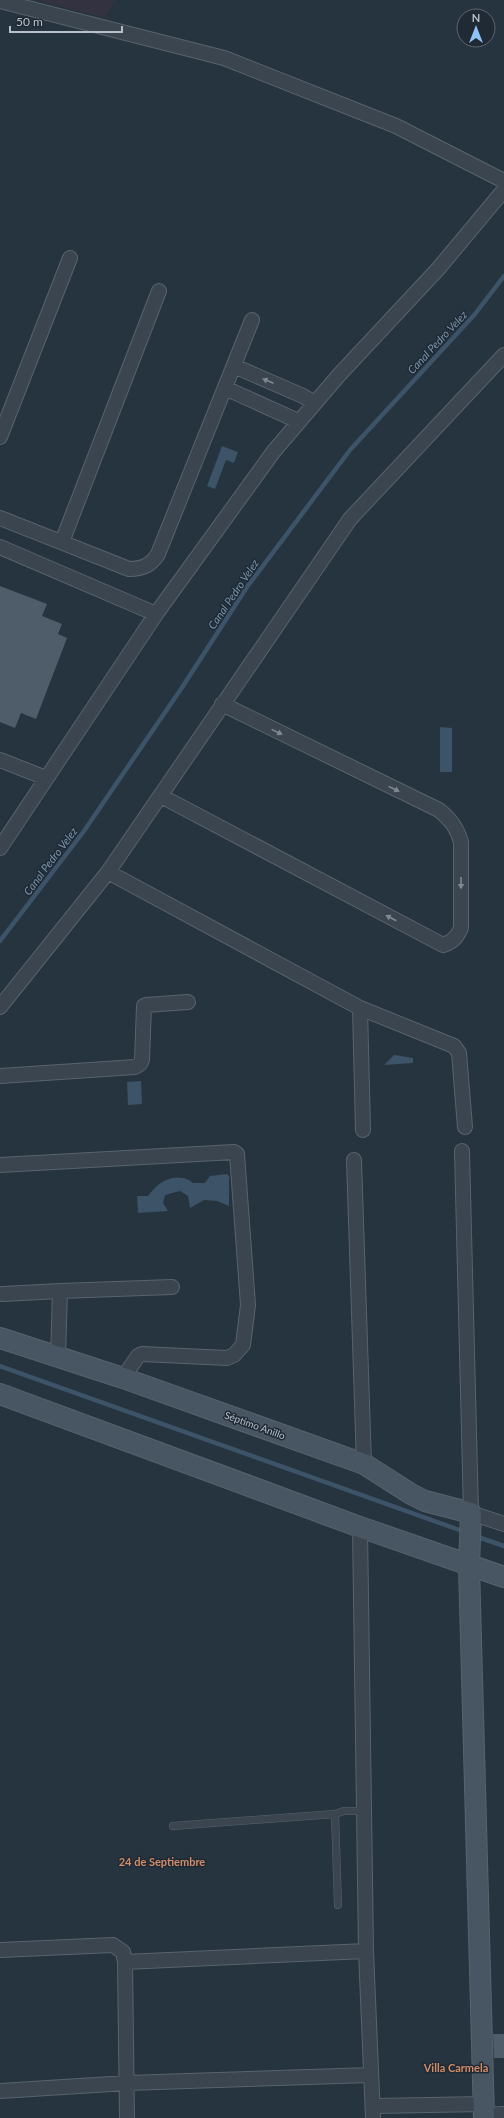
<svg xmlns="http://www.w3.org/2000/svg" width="504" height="2118" font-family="Lato,sans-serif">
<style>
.medical{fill:#323241}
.water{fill:#3c5368}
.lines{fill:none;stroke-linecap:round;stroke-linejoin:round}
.stream{stroke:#3c5368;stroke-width:4.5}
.building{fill:#4f5d6a}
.lane-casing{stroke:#58636d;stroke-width:8}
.street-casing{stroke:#58636d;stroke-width:16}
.secondary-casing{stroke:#58636d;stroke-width:22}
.lane{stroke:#3a454f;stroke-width:7}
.street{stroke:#3a454f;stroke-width:14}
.secondary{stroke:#485562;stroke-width:20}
.oneway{fill:#7f8993}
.labels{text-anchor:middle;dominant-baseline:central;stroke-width:3;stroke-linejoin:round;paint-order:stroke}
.street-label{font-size:10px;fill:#b7c0ca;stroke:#1f2a35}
.water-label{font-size:11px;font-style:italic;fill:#7894ac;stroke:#1f2a35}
.neighbourhood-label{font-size:11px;font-weight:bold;fill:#d28c69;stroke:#1f2a35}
</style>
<rect width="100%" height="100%" fill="#26343f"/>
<path class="medical" d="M 35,0 L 115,0 L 105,18 Z"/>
<path class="water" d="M 222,446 L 238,452 L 234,463 L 226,460 L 215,489 L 207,486 Z
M 440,727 L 452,728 L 452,772 L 440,772 Z
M 394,1055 L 413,1058 L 413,1063 L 384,1065 Z
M 141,1081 L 142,1104 L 128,1105 L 127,1082 Z
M 227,1174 L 229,1176 L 229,1206 L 217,1201 L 204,1200 L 190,1208 L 188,1196 L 180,1191 L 165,1195 L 163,1203 L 168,1211 L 138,1213 L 137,1196 L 148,1196 C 158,1182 174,1172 191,1181 L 192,1183 L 205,1183 L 210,1176 Z"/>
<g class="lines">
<path class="stream" d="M 0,941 L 84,831 L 183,686 L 247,587 L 350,450 L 475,314 L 504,276
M 0,1366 L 465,1532
M 475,1536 L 504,1546"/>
</g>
<path class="building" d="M 0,586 L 47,604 L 42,616 L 62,624 L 58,634 L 67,638 L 36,719 L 21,713 L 15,728 L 0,722 Z
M 493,2034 L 504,2034 L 504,2058 L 494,2058 Z"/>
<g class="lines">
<defs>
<path id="lane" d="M 335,1814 L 338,1905
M 173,1826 L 335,1814 L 344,1811 L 365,1811"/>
<path id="street" d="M 0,1 L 224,58 L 396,126 L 504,181
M 234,366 L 303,396 L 314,403
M 225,388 L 298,421
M 0,437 L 70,258
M 0,518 L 129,569 C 143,569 151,565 158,554 L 252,320
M 62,542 L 159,291
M 0,547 L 156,614
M 0,760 L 46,778
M 161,796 L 443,945 C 453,942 457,937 461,928 L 461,842 C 457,828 451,820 439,810 L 222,704
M 0,848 L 156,614 L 274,451 L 339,375 L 438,269 L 504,190
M 108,872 L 360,1008 L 454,1046 L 459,1053 L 465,1127
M 0,1007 L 108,872 L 350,519 L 504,355
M 360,1008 L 363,1130
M 0,1076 L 135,1067 L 140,1064 L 142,1060 L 144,1006 L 146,1005 L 188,1002
M 462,1151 L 471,1513 L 504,1524
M 354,1160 L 364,1464
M 0,1165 L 234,1152 L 237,1154 L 248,1305 L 243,1345 L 234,1355 L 227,1358 L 142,1354 L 138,1356 L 123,1378
M 3,1294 L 60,1291
M 58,1357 L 60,1291 L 172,1287
M 360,1527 L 366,1951 L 373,2118
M 0,1950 L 113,1945 L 123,1952 L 125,1962 L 127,2118
M 125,1962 L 366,1951
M 0,2091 L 127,2083 L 371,2075
M 374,2106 L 484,2104
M 484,2115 L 504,2114"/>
<path id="secondary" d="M 0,1338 L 123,1378 L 364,1464 L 411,1494 L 425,1501 L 471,1513 L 469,1566 L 484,2118
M 0,1394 L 360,1527 L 504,1577"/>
</defs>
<use href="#lane" class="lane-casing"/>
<use href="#street" class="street-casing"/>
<use href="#secondary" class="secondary-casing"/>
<use href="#lane" class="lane"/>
<use href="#street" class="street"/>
<use href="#secondary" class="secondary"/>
</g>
<defs><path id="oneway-solid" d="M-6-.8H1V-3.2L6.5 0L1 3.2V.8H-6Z"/></defs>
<g class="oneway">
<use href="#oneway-solid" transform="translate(268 381) rotate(-157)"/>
<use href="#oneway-solid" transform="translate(277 732) rotate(26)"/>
<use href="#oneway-solid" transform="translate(394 789) rotate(26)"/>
<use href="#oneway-solid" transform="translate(461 883) rotate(90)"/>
<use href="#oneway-solid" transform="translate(391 918) rotate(-152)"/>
</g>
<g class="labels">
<g class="street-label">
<text transform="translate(255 1425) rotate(20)">Séptimo Anillo</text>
</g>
<g class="water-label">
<text transform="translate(437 342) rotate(-47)">Canal Pedro Velez</text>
<text transform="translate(233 594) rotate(-56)">Canal Pedro Velez</text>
<text transform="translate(50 861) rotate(-53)">Canal Pedro Velez</text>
</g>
<g class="neighbourhood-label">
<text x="162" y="1861">24 de Septiembre</text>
<text x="456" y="2067">Villa Carmela</text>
</g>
</g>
<g transform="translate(476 28)"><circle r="19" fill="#1f2a35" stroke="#5c6671"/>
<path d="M0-3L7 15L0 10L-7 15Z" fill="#91c2f5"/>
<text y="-6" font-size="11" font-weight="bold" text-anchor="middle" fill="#b7c0ca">N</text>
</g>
<path d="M10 26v6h112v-6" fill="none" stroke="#b7c0ca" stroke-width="2"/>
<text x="16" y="26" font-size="12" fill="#b7c0ca" stroke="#1f2a35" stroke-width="3" paint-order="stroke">50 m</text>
</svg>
